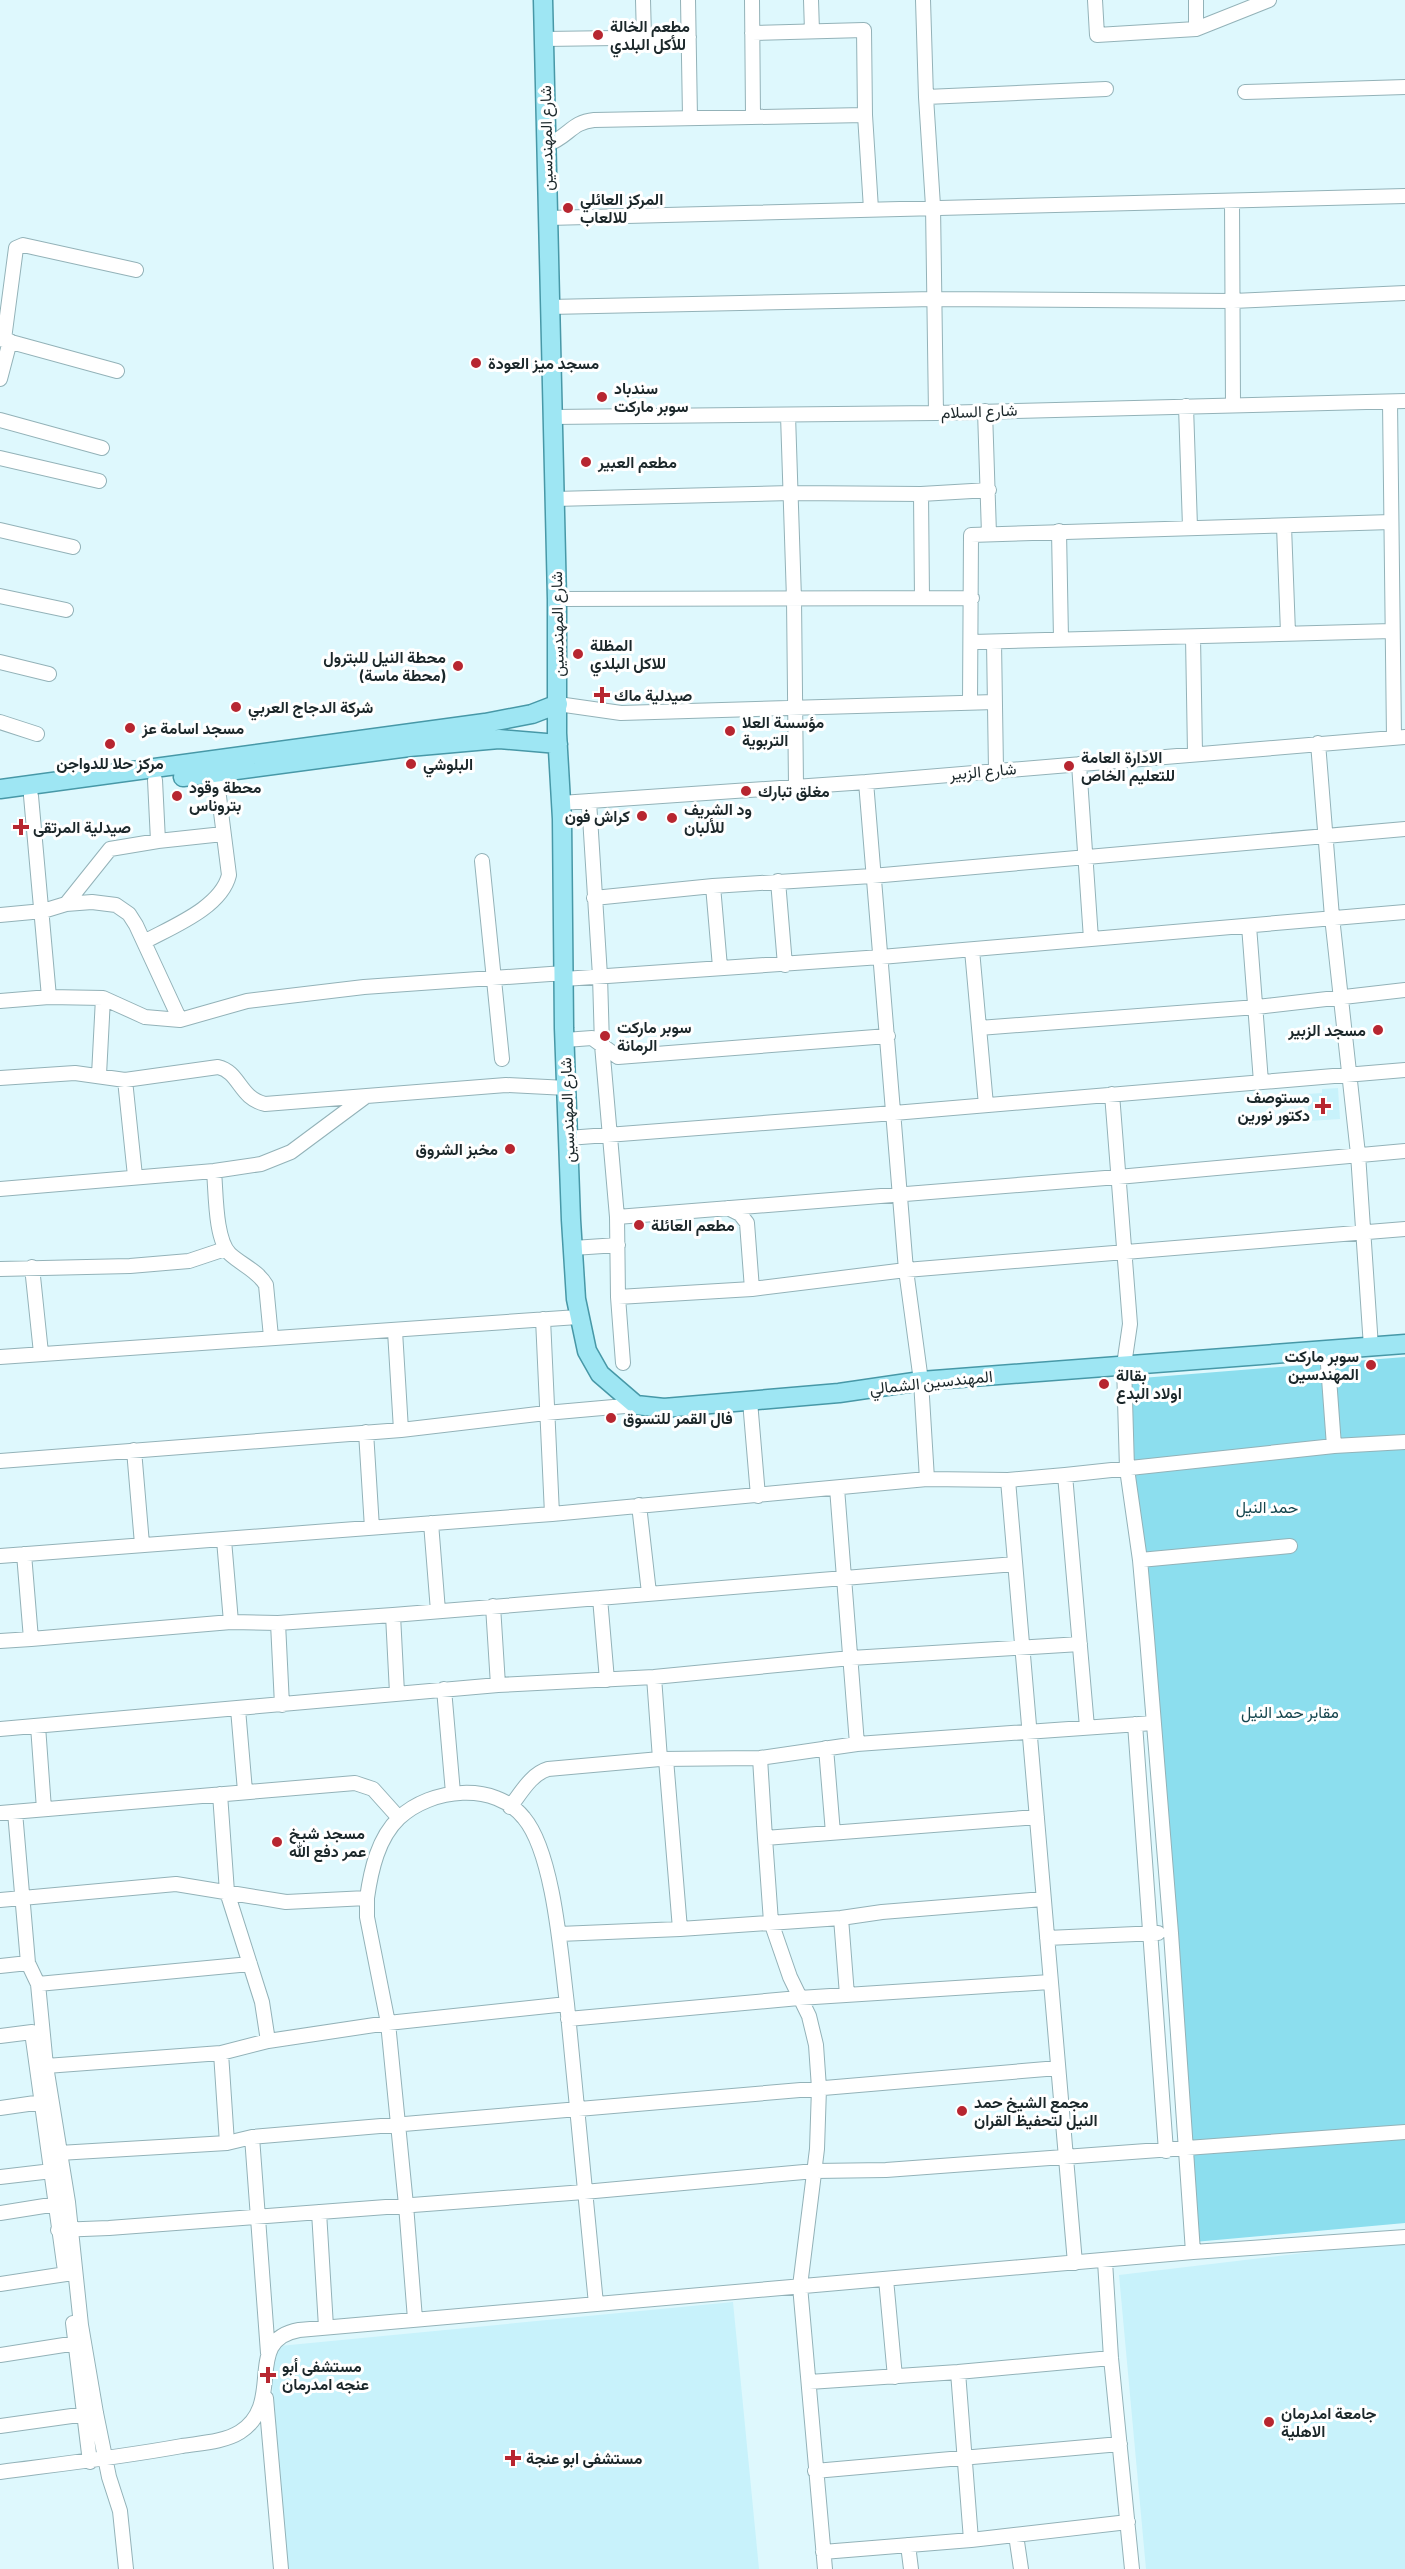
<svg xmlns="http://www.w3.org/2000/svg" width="1405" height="2569" font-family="'Titillium Web',Vazirmatn,sans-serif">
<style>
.built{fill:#c8f2fb}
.green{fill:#8cdeee}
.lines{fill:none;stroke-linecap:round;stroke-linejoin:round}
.minor-casing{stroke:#93b2b8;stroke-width:16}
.major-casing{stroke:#4798a7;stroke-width:21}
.minor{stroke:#fff;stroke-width:14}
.major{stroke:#9ee6f3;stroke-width:18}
.poi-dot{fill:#b72630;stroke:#fff;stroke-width:2}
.labels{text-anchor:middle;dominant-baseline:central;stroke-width:6;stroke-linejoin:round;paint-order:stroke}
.poi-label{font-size:16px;font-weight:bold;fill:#1b272a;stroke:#fff;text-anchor:start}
.street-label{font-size:16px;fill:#1b272a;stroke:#fff}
.park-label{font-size:16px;fill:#14454d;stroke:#fff}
</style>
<rect width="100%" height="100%" fill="#def8fd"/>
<path class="built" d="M 1338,1088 L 1340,1119 L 1309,1121 L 1307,1094 L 1322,1093 L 1322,1089 Z
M 1405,2241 L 1405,2569 L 1146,2569 L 1119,2275 Z
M 733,2302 L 759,2569 L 287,2569 L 269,2347 Z"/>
<path class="green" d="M 1405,1357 L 1405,2223 L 1194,2242 L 1117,1380 Z"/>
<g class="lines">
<defs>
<path id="minor" d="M 643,0 L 644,37
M 688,0 L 690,117
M 752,0 L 753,115
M 811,0 L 812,31
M 923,0 L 926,97 L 933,206 L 936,413
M 1095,0 L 1097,35 L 1196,29 L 1196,0
M 1196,29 L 1269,0
M 752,33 L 864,30 L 865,115 L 871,209
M 544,39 L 689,37
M 1245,92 L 1405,87
M 926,97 L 1106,89
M 546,145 C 569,137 571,122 594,120 L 865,115
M 1232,201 L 1233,405
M 548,218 L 1405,196
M 549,307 L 934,299 L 1233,301 L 1405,293
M 0,339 L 117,371
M 4,339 L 16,248 L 23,245 L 136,270
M 0,379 L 10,341
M 1390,402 L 1394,738
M 1186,406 L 1190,527
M 985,411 L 989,534
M 788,415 L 794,599 L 796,786
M 552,417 L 936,413 L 1405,401
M 0,420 L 102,448
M 0,458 L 99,481
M 921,494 L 922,598
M 554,499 L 791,493 L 921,494 L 989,490
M 1284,526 L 1288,633
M 0,530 L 73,547
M 1059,531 L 1061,639
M 0,596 L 66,610
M 557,599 L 972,598
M 1193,637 L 1195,753
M 972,642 L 1392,631
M 994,642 L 996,770
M 0,662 L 49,674
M 970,702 L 971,535 L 1391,522
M 558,704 L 621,713 L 995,702
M 0,722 L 37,734
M 1318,743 L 1332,917 L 1358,1154 L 1371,1347
M 1079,764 L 1091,939
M 155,780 L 158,841
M 866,782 L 906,1270 L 921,1381 L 927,1479
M 31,796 L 49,997
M 589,801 L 600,976 L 602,1045 L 617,1217 L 618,1297 L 623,1363
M 561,803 L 866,782 L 1405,737
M 482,861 L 502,1059
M 778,881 L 785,965
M 713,886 L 720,967
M 594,898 L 713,886 L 872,876 L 1405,829
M 66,904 L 110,849 L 158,841 L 223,834
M 0,915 L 43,911 L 66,904 L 92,902 L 116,905 L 129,914 L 136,925 L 180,1020
M 1249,926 L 1261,1082
M 144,942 C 171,927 221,908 229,875 L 216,773
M 972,950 L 986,1105
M 564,979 L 881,957 L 1405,912
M 0,1001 L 49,997 L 103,998 L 145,1017 L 180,1020 L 247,1001 L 364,987 L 564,973
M 979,1028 L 1257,1007 L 1405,990
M 565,1040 L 592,1038 L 618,1057 L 888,1036
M 99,1075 L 103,998
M 0,1078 L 75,1073 L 125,1080 L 218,1067 C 240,1072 239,1098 265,1104 L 506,1085 L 567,1088
M 125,1080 L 135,1176
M 1112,1094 L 1130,1324 L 1124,1365 L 1127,1469 L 1140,1560 L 1147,1638 L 1171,1933 L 1193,2252
M 568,1138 L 894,1113 L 1405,1070
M 214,1171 C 216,1192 215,1240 230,1254 C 242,1265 258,1271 266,1285 L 271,1337
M 0,1189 L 214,1171 L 261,1164 L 291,1152 L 365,1097
M 728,1208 L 740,1214 L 747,1223 L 752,1289
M 617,1217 L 1118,1177 L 1405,1151
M 573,1248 L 618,1245
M 32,1267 L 41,1353
M 0,1269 L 130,1266 L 189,1261 L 225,1249
M 618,1297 L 752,1289 L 906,1270 L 1405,1229
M 395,1331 L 401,1430
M 1327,1351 L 1334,1446
M 0,1357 L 578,1317
M 750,1401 L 758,1496
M 366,1432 L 372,1528
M 134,1450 L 142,1544
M 0,1461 L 401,1430 L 546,1413 L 636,1405
M 1065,1475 L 1087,1727
M 1008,1480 L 1075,2263
M 837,1488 L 857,1744
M 639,1505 L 649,1593
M 552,1514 L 927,1479 L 1008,1480 L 1065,1475 L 1334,1446 L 1405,1442
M 431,1523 L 438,1611
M 224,1540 L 231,1622
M 24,1554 L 31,1639 L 231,1622 L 278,1623 L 393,1615 L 1015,1564
M 0,1556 L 552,1514 L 543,1319
M 1140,1560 L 1290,1546
M 600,1598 L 607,1680
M 493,1606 L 498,1685
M 393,1615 L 397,1693
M 278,1623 L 282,1705
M 0,1641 L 31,1639
M 654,1677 L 660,1759
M 444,1689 L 453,1793
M 238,1709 L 245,1791
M 1135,1724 L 1166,2151
M 38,1726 L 44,1809
M 0,1729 L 498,1685 L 654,1677 L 851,1658 L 1080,1644
M 826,1748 L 833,1833
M 760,1758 L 765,1838 L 1037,1817
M 220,1794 L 227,1892 L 262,2002 L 268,2041
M 510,1807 C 521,1793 531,1774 548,1769 L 660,1759 L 760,1758 L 857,1744 L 1153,1723
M 15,1812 L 28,1963 L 38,1984 L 46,2066 L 68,2202 L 81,2325 L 96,2413 L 109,2477 L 120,2511 L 126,2569
M 0,1813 L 355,1783 L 373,1789 L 399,1818
M 765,1838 L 771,1922 L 790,1977 L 809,2016 L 816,2045 L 819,2088 L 817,2149 L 800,2286 L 825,2569
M 0,1900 L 176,1884 L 286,1902 L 367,1898 C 371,1870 378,1838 399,1818 C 431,1788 495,1781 524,1818 C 554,1854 561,1957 567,2004
M 841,1918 L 847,1995
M 680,1929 L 841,1918 L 882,1912 L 1043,1899
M 559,1934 L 680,1929 L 666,1759
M 1047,1938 L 1158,1933
M 0,1966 L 28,1963
M 38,1984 L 250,1964
M 568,2019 L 799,1998 L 1050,1982
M 0,2036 L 32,2032 L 65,2271
M 221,2053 L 227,2143
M 46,2066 L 221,2053 L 268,2041 L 388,2023 L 367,1917 L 367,1898
M 0,2108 L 42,2102
M 252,2137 L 268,2353
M 59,2153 L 227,2143 L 252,2137 L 1058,2068
M 0,2177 L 52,2171
M 319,2212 L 326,2327
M 0,2213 L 63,2203
M 58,2230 L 109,2228 L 584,2192 L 815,2171 L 886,2170 L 1405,2132
M 1105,2261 L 1111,2358 L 1132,2569
M 886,2279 L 895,2377
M 0,2284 L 66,2274
M 415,2319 L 406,2205 L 388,2023 L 567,2004 L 596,2304
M 73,2323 L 90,2462
M 0,2355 L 83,2342
M 958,2372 L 971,2540
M 809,2382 L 958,2372 L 1111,2358
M 266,2398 L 281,2569
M 0,2426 L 93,2413
M 815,2471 L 1120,2444
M 0,2472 C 61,2464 122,2457 182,2446 C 201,2443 224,2442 240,2432 C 286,2403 242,2340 299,2330 L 1193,2252 L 1405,2237
M 1016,2535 L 1021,2569
M 908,2545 L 911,2569
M 823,2552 L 971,2540 L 1128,2522"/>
<path id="major" d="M 543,0 L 557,599 L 557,733 L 562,819 L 564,1028 L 571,1220 L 576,1299 L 587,1351 L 600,1374 L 636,1405 L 664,1408 L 839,1393 L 921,1381 L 1405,1344
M 183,777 L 409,747 L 499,739 L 558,744
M 0,789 L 485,723 L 532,714 L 558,704"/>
</defs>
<use href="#minor" class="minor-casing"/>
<use href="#major" class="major-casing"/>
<use href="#minor" class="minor"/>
<use href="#major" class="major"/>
</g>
<g class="poi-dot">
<circle cx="598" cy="35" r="6"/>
<circle cx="568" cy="208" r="6"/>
<circle cx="476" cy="363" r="6"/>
<circle cx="602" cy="397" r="6"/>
<circle cx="586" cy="462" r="6"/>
<circle cx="578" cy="654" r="6"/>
<circle cx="458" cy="666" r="6"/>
<path d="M599 686h6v6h6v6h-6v6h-6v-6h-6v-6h6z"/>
<circle cx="236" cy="707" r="6"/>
<circle cx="130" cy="728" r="6"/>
<circle cx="730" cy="731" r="6"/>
<circle cx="110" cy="744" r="6"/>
<circle cx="411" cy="764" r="6"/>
<circle cx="1069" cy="766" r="6"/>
<circle cx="746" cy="791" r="6"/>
<circle cx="177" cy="796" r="6"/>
<circle cx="642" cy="816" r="6"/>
<circle cx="672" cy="818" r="6"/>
<path d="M18 818h6v6h6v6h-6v6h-6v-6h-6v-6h6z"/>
<circle cx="1378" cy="1030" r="6"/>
<circle cx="605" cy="1036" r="6"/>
<path d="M1320 1097h6v6h6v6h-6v6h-6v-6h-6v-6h6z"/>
<circle cx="510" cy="1149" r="6"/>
<circle cx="639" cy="1225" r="6"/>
<circle cx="1371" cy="1365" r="6"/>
<circle cx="1104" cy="1384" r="6"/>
<circle cx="611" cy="1418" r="6"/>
<circle cx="277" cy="1842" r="6"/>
<circle cx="962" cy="2111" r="6"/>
<path d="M265 2366h6v6h6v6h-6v6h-6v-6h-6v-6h6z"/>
<circle cx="1269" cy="2422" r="6"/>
<path d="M510 2449h6v6h6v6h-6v6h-6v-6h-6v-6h6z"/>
</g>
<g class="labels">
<g class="poi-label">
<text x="610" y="26">مطعم الخالة<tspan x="610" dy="18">للأكل البلدي</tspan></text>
<text x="580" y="199">المركز العائلي<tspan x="580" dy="18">للالعاب</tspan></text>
<text x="488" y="363">مسجد ميز العودة</text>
<text x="614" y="388">سندباد<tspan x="614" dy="18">سوبر ماركت</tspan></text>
<text x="598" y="462">مطعم العبير</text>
<text x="590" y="645">المظلة<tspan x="590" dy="18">للاكل البلدي</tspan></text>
<text x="446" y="657" text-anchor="end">محطة النيل للبترول<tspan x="446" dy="18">(محطة ماسة)</tspan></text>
<text x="614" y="695">صيدلية ماك</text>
<text x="248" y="707">شركة الدجاج العربي</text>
<text x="742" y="722">مؤسسة العلا<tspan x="742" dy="18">التربوية</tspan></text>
<text x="142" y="728">مسجد اسامة عز</text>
<text x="1081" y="757">الادارة العامة<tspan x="1081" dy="18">للتعليم الخاص</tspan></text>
<text x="110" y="763" text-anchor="middle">مركز حلا للدواجن</text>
<text x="423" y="764">البلوشي</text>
<text x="189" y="787">محطة وقود<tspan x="189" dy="18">بتروناس</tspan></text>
<text x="758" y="791">مغلق تبارك</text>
<text x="684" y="809">ود الشريف<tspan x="684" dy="18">للألبان</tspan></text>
<text x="630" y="816" text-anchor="end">كراش فون</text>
<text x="33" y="827">صيدلية المرتقى</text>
<text x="617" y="1027">سوبر ماركت<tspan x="617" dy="18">الرمانة</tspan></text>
<text x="1366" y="1030" text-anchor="end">مسجد الزبير</text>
<text x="1310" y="1097" text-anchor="end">مستوصف<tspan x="1310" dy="18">دكتور نورين</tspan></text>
<text x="498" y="1149" text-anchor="end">مخبز الشروق</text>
<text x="651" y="1225">مطعم العائلة</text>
<text x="1359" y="1356" text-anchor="end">سوبر ماركت<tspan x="1359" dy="18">المهندسين</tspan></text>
<text x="1116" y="1375">بقالة<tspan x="1116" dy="18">اولاد البدع</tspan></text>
<text x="623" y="1418">فال القمر للتسوق</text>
<text x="289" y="1833">مسجد شيخ<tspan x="289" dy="18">عمر دفع الله</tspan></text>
<text x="974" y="2102">مجمع الشيخ حمد<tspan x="974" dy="18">النيل لتحفيظ القران</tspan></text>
<text x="282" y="2366">مستشفى أبو<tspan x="282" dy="18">عنجه امدرمان</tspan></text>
<text x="1281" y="2413">جامعة امدرمان<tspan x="1281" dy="18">الاهلية</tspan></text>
<text x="526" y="2458">مستشفى ابو عنجة</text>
</g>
<g class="street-label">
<text transform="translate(546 138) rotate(-91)">شارع المهندسين</text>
<text transform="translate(979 411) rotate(-2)">شارع السلام</text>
<text transform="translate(557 624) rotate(-91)">شارع المهندسين</text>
<text transform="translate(983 771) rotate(-5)">شارع الزبير</text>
<text transform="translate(567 1110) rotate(-92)">شارع المهندسين</text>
<text transform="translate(931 1382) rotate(-6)">المهندسين الشمالي</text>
</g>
<g class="park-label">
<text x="1267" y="1507">حمد النيل</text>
<text x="1290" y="1712">مقابر حمد النيل</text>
</g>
</g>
</svg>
